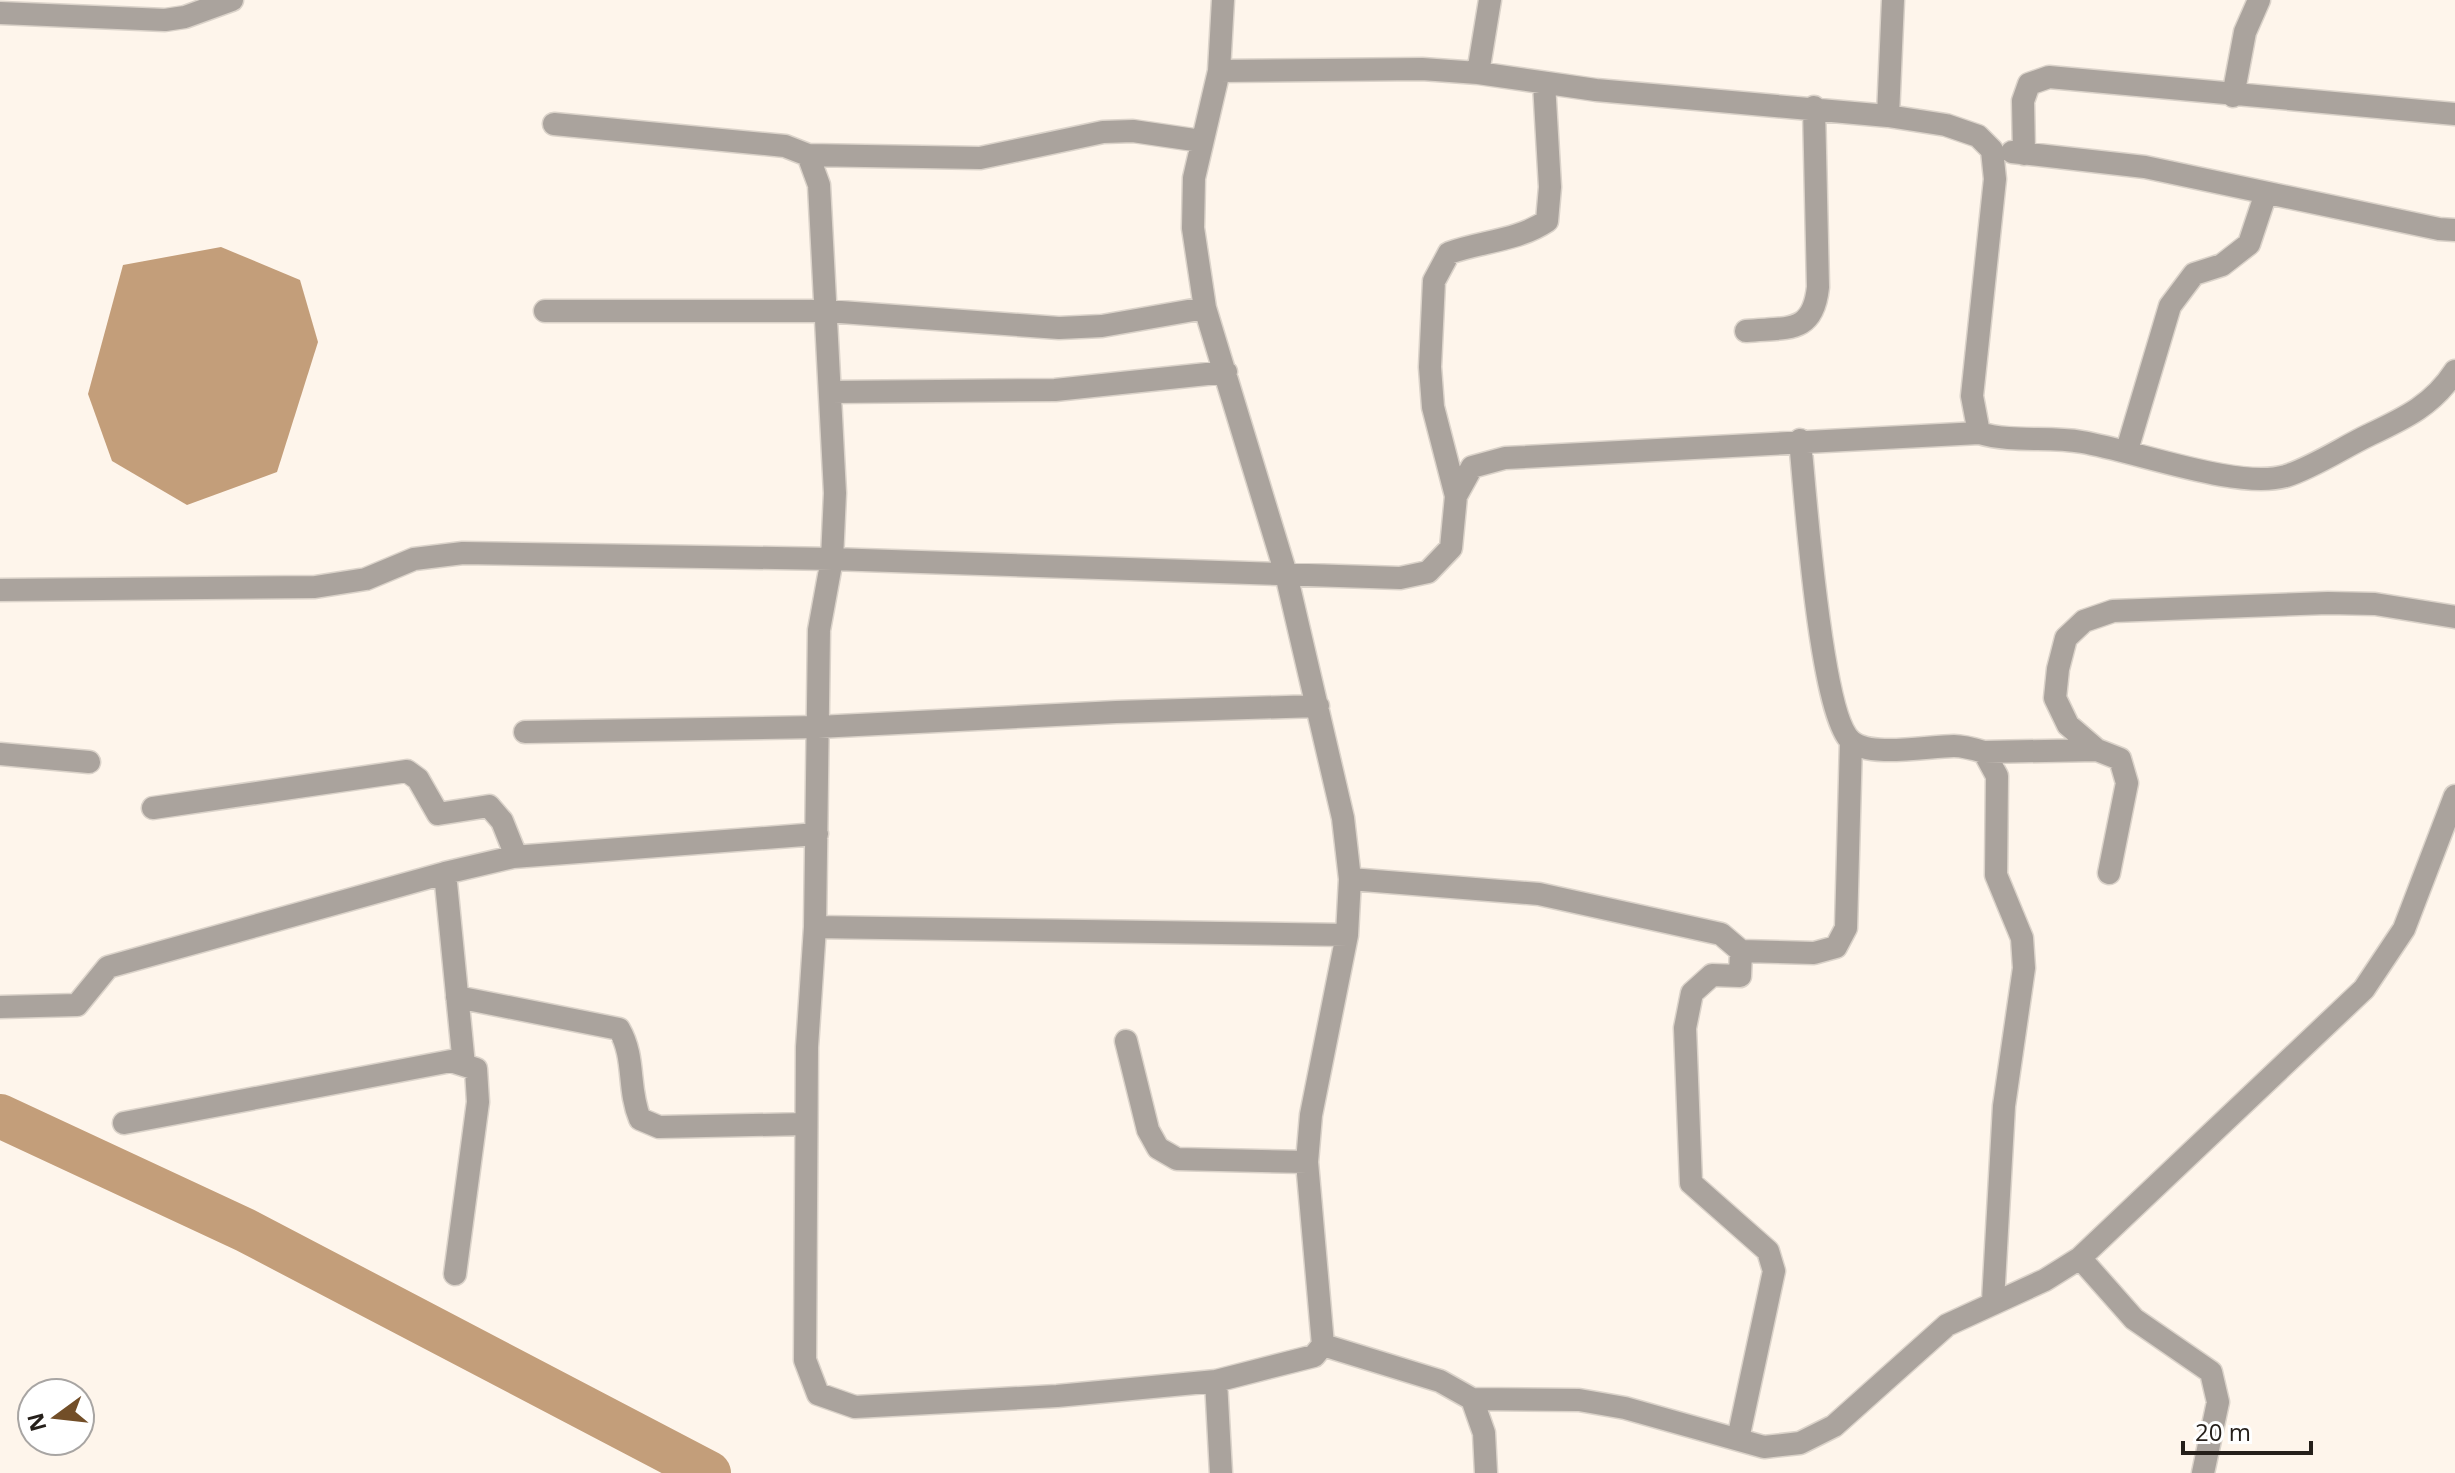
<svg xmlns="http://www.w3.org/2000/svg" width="2455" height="1473" font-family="'Open Sans',sans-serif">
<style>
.water{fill:#c39e7a}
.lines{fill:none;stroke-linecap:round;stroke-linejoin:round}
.canal{stroke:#c39e7a;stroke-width:44}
.minor-casing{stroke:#dbd3ca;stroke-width:25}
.minor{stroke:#aaa39d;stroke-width:22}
</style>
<rect width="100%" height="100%" fill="#fef5eb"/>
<path class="water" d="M 221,247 L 300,280 L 318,342 L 277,472 L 187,505 L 112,461 L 88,394 L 123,265 Z"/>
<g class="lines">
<path class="canal" d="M 0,1116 L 245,1230 L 709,1473"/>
<defs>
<path id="minor" d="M 0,13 L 165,20 L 185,17 L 232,0
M 1219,71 L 1422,69 L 1478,73 L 1596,90 L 1888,116 L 1946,125 L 1978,136 L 1992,150 L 1995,179 L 1972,396 L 1979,433 C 2014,443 2047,436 2082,442 C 2136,451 2238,490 2286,476 C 2314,467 2342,448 2369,435 C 2405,418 2433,405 2455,371
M 1478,73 L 1490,0
M 2233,96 L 2245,32 L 2259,0
M 1888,116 L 1893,0
M 554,124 L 785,146 L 808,155 L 819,185 L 835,493 L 832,559 L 819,630 L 815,927 L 807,1047 L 805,1360 L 818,1394 L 855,1407 L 1057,1396 L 1216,1381 L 1314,1356 L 1323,1345 L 1307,1162 L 1311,1115 L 1347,935 L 1350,879 L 1343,818 L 1286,574 L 1205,308 L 1193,228 L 1194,178 L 1219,71 L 1223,0
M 2012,152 L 2145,167 L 2439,229 L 2455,230
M 2024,154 L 2023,101 L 2029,84 L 2049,77 L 2455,114
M 808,155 L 980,158 L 1103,132 L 1133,131 L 1201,141
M 545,311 L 827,311 L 1059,328 L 1102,326 L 1205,308
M 1746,331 C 1787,327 1813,335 1818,287 L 1814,107
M 831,392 L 1055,390 L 1226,372
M 1800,440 C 1805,490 1820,714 1851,741 C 1870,758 1928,746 1954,746 C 1964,746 1974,749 1984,752 L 1997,776 L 1996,875 L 2022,938 L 2024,968 L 2004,1106 L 1993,1301
M 2127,450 L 2170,306 L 2194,274 L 2222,265 L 2249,244 L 2266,193
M 1456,496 L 1433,407 L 1430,367 L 1434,281 L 1449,253 C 1482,241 1517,241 1547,221 L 1550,187 L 1544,83
M 0,590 L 315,587 L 366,579 L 414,559 L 463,553 L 832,559 L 1400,578 L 1428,572 L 1451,548 L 1456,496 L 1472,467 L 1505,458 L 1979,433
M 525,732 L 818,727 L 1116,712 L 1318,706
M 2097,750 L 2068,725 L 2055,698 L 2058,669 L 2066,638 L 2084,621 L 2113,611 L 2328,603 L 2375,604 L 2455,617
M 1984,752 L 2097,750 L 2120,759 L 2127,783 L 2109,873
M 0,754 L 89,762
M 153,808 L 407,771 L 418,779 L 438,814 L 489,806 L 502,821 L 516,856
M 445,873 L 513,857 L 817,834
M 1350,879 L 1539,894 L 1721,934 L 1741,951 L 1740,976 L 1712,975 L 1692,993 L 1685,1028 L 1691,1183 L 1768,1251 L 1774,1271 L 1738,1439
M 815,927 L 1347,935
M 1741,951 L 1814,953 L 1836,947 L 1846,928 L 1851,742
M 457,997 L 619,1029 C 636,1058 627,1088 640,1119 L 659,1127 L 806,1124
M 0,1007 L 77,1005 L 108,967 L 445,873 L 464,1065
M 1126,1041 L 1148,1130 L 1158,1148 L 1177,1159 L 1307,1162
M 124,1123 L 451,1061 L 476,1069 L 478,1102 L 455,1274
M 2080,1258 L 2134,1319 L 2211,1372 L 2218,1402 L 2203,1473
M 1323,1345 L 1440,1381 L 1472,1399 L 1484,1433 L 1486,1473
M 1216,1381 L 1221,1473
M 1472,1399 L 1579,1400 L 1625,1408 L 1764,1447 L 1800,1443 L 1834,1426 L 1947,1325 L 2045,1280 L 2080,1258 L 2364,989 L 2404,929 L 2455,796"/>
</defs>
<use href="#minor" class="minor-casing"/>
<use href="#minor" class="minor"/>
</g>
<g transform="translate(56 1417) rotate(255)"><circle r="38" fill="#ffffff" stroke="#a8a5a3" stroke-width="2"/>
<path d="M0-6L14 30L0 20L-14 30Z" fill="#724e28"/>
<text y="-12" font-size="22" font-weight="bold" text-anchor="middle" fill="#251f1a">N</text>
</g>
<path d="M2183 1441v12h128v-12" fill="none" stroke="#251f1a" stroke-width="4"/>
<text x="2195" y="1441" font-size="24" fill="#251f1a" stroke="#ffffff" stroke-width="6" paint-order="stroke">20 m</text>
</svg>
